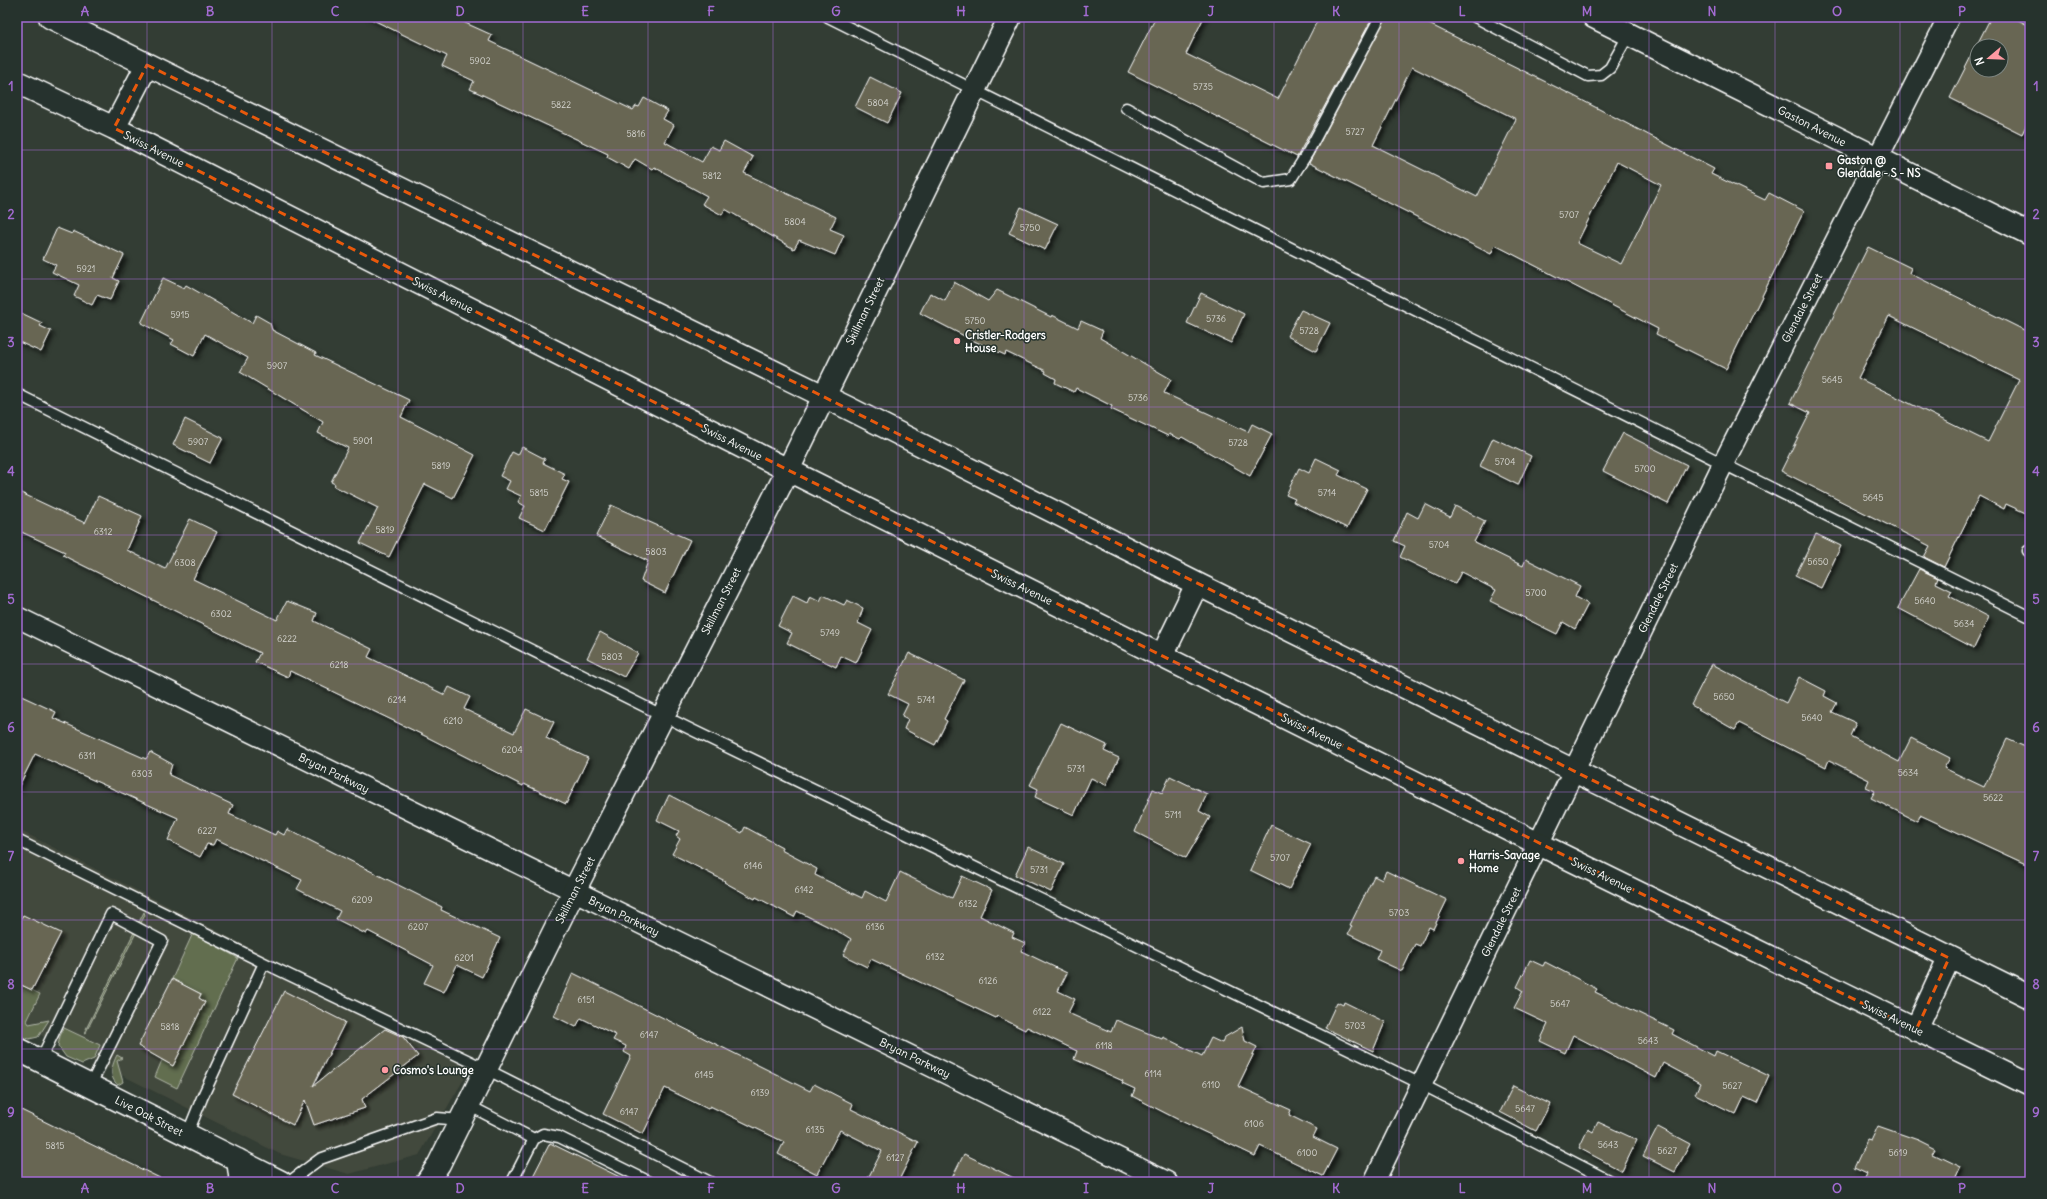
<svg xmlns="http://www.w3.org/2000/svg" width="2047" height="1199" font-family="Delius,sans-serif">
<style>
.built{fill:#43493d}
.green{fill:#626e50;stroke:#b0b6a8}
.building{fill:#686652;stroke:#fff;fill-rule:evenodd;filter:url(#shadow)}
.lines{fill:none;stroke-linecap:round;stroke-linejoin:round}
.lane-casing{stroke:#fff;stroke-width:13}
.street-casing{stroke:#fff;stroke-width:23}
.secondary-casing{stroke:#fff;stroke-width:25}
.lane{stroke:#26332d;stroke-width:10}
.street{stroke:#26332d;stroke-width:20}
.secondary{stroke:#26332d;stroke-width:22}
.marked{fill:none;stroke:#e8590c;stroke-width:3;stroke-dasharray:8 5;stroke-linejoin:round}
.grid{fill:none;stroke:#a36bd2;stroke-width:1;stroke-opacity:0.55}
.poi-dot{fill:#ff9aa2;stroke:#26332d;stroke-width:1.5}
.labels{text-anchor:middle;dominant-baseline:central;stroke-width:3;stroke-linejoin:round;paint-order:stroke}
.number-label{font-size:9px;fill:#d9d9d4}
.street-label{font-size:11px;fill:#fff;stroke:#26332d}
.poi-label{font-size:11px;font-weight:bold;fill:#fff;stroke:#26332d;text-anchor:start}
.neatline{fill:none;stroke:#a36bd2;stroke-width:1.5}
.grid-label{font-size:13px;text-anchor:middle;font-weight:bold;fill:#a36bd2}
</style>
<defs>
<filter id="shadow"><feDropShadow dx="3.5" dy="3.5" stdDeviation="2" flood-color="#0009"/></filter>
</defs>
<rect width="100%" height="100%" fill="#333d34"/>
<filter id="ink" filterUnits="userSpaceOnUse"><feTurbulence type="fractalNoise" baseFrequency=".025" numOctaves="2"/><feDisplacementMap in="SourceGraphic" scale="8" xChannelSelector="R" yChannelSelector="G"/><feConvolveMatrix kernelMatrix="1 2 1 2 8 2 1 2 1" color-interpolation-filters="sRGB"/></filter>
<g filter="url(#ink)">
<path class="built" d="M 17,829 L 474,1062 L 419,1155 L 349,1174 L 280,1154 L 17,1023 Z"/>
<path class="green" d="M 144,912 L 145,915 L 86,1032 L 84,1033 Z
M 193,933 L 238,958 L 177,1088 L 155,1077 L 162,1060 L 201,994 L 172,979 Z
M 17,983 L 40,994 L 27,1021 L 29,1024 L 49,1020 L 38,1037 L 29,1039 L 17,1035 Z
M 64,1028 L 100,1045 L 94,1059 L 82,1064 L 66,1057 L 58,1046 L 60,1036 Z
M 117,1055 L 122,1058 L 117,1061 L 123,1082 L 118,1085 C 108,1077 112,1065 117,1055 Z"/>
<path class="building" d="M 367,17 L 452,17 L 492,35 L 489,41 L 633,110 L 636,106 L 639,107 L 644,98 L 668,111 L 663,119 L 674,125 L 665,142 L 702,162 L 711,146 L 719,150 L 724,141 L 753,157 L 744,173 L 836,217 L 830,229 L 844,235 L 835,255 L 799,240 L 794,249 L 725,209 L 722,215 L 702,204 L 707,196 L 654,167 L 652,169 L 635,159 L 629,169 L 607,157 L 608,154 L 470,89 L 474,81 L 442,66 L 447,56 Z
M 1156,17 L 1204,17 L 1186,54 L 1278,99 L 1319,17 L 1373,17 L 1297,157 L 1128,72 Z
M 1386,17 L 1415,17 L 1572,95 L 1714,169 L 1711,174 L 1765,200 L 1769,193 L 1804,211 L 1726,369 L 1656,334 L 1658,329 L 1495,245 L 1491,254 L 1309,163 ZM 1412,67 L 1516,119 L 1477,197 L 1373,145 ZM 1617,162 L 1661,185 L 1621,264 L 1577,243 Z
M 1991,17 L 2012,17 L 2030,26 L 2030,117 L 2022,134 L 1950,98 ZM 1977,46 L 2001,46 L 2001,70 L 1977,70 Z
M 870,77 L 902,93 L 887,123 L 855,107 Z
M 1021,207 L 1058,224 L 1045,250 L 1009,233 Z
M 57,228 L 72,234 L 73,231 L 124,255 L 113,278 L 119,281 L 110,300 L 97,295 L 92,305 L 74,296 L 79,285 L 52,272 L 56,265 L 43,259 Z
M 1868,247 L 1911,268 L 1909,273 L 2030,333 L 2030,515 L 2006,504 L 2004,509 L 1979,496 L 1944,567 L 1924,557 L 1930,546 L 1781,471 L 1810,413 L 1790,403 ZM 1889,316 L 2019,380 L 1988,442 L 1858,378 Z
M 163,278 L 184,288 L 186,285 L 252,323 L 256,315 L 270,323 L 272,330 L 316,353 L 315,355 L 409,400 L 401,417 L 475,455 L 453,498 L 425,484 L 389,557 L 360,543 L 378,508 L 334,486 L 335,484 L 331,482 L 348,448 L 318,433 L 323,422 L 240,372 L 248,358 L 205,334 L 194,356 L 171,344 L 174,340 L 141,323 Z
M 954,282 L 988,301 L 997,290 L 1051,317 L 1052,315 L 1078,328 L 1081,321 L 1103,331 L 1100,338 L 1171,379 L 1164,393 L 1248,432 L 1252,424 L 1272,434 L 1250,476 L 1182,437 L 1180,439 L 1169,434 L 1168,436 L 1111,409 L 1112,406 L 1076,388 L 1074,392 L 1055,383 L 1056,379 L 1045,373 L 1046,371 L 1006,352 L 1005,355 L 972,340 L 920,313 L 930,293 L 945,301 Z
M 1201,293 L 1244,314 L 1231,343 L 1187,323 Z
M 1301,310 L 1330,323 L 1316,351 L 1287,336 Z
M 17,311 L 42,323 L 40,326 L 51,331 L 41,352 L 17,341 Z
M 185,419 L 223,438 L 210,463 L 173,445 Z
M 1623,433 L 1687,465 L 1668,504 L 1603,471 Z
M 1493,438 L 1531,456 L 1518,485 L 1480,466 Z
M 522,447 L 545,459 L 543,463 L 565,474 L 562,479 L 569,482 L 545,530 L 519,518 L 525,506 L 518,502 L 521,496 L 506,489 L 510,481 L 500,476 L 512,452 L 518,455 Z
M 1316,458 L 1341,470 L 1338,475 L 1367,489 L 1347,528 L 1293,502 L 1295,499 L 1286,495 L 1299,468 L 1309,473 Z
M 17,491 L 85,523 L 98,496 L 142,516 L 127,550 L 165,569 L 190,519 L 217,532 L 193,579 L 277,620 L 287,601 L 317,613 L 314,621 L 372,649 L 368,657 L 445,695 L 449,687 L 470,697 L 464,709 L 514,733 L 526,709 L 554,722 L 546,738 L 588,758 L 566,804 L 524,784 L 523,786 L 425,736 L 290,671 L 288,677 L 255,662 L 260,653 L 70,559 L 63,555 L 65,552 L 17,530 Z
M 1425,504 L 1450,517 L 1455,506 L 1485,521 L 1474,542 L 1523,566 L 1526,559 L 1580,586 L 1575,597 L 1588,604 L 1575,629 L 1563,622 L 1557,634 L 1490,601 L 1496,590 L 1461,572 L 1455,584 L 1400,557 L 1405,546 L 1394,541 L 1407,512 L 1418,518 Z
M 611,505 L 690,540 L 665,593 L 641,581 L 648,561 L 596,536 Z
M 1816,534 L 1841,546 L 1821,588 L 1795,576 Z
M 1919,569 L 1938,578 L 1936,583 L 1952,591 L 1949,596 L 1989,617 L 1974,648 L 1898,608 Z
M 823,595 L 844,605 L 847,600 L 863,608 L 858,623 L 872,630 L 856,663 L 841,656 L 836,667 L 787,643 L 792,633 L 778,626 L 793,596 L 807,603 L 810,596 L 820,601 Z
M 600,632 L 638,653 L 624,677 L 587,658 Z
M 909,653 L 964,680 L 944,719 L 947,721 L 935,745 L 904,729 L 908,719 L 902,716 L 908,704 L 888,694 Z
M 1712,664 L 1786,703 L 1799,677 L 1826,691 L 1824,696 L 1837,703 L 1832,712 L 1856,723 L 1850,736 L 1899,762 L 1911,738 L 1950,758 L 1944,768 L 1984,787 L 2007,739 L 2030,749 L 2030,866 L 1920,815 L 1917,821 L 1871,798 L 1875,791 L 1866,787 L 1869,780 L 1829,760 L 1826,767 L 1739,723 L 1735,730 L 1691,705 Z
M 17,694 L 56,712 L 53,718 L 146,759 L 150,752 L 172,764 L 169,775 L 233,805 L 229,814 L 275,835 L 277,831 L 284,835 L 287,829 L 442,907 L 441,910 L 500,938 L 482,977 L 457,965 L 444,992 L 424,983 L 433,965 L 368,931 L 366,934 L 336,919 L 340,911 L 297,889 L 302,880 L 216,839 L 213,845 L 207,844 L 200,857 L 168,840 L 178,818 L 35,754 L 17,790 Z
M 1061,723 L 1107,745 L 1104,751 L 1119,758 L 1106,785 L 1091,778 L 1074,815 L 1035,797 L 1038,789 L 1030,785 Z
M 1170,776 L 1207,794 L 1199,811 L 1210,817 L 1186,858 L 1135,832 L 1153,789 L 1162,793 Z
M 669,795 L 742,833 L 745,827 L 782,847 L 781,850 L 817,869 L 815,875 L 862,898 L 865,891 L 886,902 L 900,872 L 952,898 L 962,876 L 992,890 L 980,916 L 1014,933 L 1012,937 L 1025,943 L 1021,951 L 1067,973 L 1058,991 L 1075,999 L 1068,1013 L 1111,1032 L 1116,1020 L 1162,1039 L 1163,1037 L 1202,1056 L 1211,1038 L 1222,1043 L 1225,1037 L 1242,1027 L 1245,1041 L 1257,1047 L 1238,1086 L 1291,1110 L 1289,1115 L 1317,1129 L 1313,1137 L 1337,1149 L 1323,1176 L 1260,1146 L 1255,1156 L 1177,1119 L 1132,1096 L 1135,1089 L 1122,1083 L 1123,1081 L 1074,1059 L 1077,1051 L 1027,1027 L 1025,1030 L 997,1016 L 996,1018 L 871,959 L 867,967 L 843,955 L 851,939 L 843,934 L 797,911 L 794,917 L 756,897 L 755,899 L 724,882 L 725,881 L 672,854 L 680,839 L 676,836 L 679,831 L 657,820 Z
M 1271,825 L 1311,844 L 1289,889 L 1250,870 Z
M 1028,847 L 1064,864 L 1051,892 L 1015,875 Z
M 1386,871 L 1447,900 L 1433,929 L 1429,927 L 1420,946 L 1415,944 L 1402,971 L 1376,959 L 1380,950 L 1348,934 L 1352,926 L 1350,925 L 1374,876 L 1382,880 Z
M 23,915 L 61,933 L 32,990 L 17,983 L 17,926 Z
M 1530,960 L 1543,966 L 1545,962 L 1597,989 L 1595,992 L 1674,1030 L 1672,1034 L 1714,1056 L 1716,1051 L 1769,1076 L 1757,1103 L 1744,1097 L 1736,1114 L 1695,1094 L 1700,1083 L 1663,1063 L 1656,1078 L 1573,1035 L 1565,1053 L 1540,1041 L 1548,1024 L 1514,1008 L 1523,991 L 1517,987 Z
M 573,973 L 810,1091 L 814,1084 L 853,1104 L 851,1109 L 918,1142 L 898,1182 L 866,1182 L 882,1151 L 840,1130 L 817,1174 L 778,1154 L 784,1142 L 710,1106 L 708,1109 L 665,1088 L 643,1134 L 603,1114 L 631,1056 L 624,1052 L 626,1046 L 613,1040 L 616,1035 L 581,1018 L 576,1027 L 554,1016 Z
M 172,979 L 201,994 L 199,998 L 205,1002 L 173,1066 L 138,1046 Z
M 284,991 L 345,1022 L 313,1086 L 385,1029 L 403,1037 L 418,1056 L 362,1099 L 365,1108 L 314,1125 L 305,1100 L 293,1125 L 232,1094 Z
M 1337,1002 L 1343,1005 L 1344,1002 L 1385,1022 L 1373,1051 L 1325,1028 Z
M 1513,1086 L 1550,1104 L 1536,1131 L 1500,1112 Z
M 17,1108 L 168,1182 L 17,1182 Z
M 1598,1122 L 1637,1140 L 1622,1171 L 1579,1148 L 1588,1129 L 1593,1132 Z
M 1878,1126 L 1918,1140 L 1936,1149 L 1933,1154 L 1960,1167 L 1953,1182 L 1863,1182 L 1867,1174 L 1854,1168 L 1867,1140 L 1871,1141 Z
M 1658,1127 L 1690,1144 L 1675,1172 L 1643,1156 Z
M 550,1143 L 630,1182 L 530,1182 Z
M 964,1154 L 1022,1182 L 950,1182 Z"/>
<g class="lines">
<defs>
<path id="lane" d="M 828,17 L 2030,617
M 1475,17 L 1588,76 L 1601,75 L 1610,68 L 1629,34
M 1126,108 L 1264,183 L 1291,179 L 1308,152 L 1380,17
M 17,394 L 688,728 L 1421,1084 L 1612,1182
M 2028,551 L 2030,552
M 17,840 L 264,963 L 486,1069 L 710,1182
M 40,1061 L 111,914 L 162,941 L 90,1086
M 468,1105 L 534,1139
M 187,1135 L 202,1098 L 264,963
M 289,1182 L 320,1159 L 437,1118 L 461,1120
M 512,1182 L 534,1139 L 543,1134 L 559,1137 L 650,1182"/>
<path id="street" d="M 17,617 L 1167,1182
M 1374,1182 L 1723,464 L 1949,17"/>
<path id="secondary" d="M 50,17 L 848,408 L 1197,584 L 2030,997
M 1594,17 L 2030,234
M 17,82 L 114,128 L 788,470 L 1539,844 L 2030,1085
M 114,128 L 147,65
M 1162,656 L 1197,584
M 1916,1030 L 1949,958
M 17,1049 L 281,1182
M 238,1160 L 241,1182
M 427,1182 L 439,1164 L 574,891 L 788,470 L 1010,17"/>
</defs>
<use href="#lane" class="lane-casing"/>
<use href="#street" class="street-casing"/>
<use href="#secondary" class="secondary-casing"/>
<use href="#lane" class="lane"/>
<use href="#street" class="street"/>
<use href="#secondary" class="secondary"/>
</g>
</g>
<path class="marked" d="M 147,65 L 802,386 L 1949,958 L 1916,1030 L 788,470 L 114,128 Z"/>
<path class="grid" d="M 147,17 L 147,1182M 272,17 L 272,1182M 398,17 L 398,1182M 523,17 L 523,1182M 648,17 L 648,1182M 773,17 L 773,1182M 898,17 L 898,1182M 1024,17 L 1024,1182M 1149,17 L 1149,1182M 1274,17 L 1274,1182M 1399,17 L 1399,1182M 1524,17 L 1524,1182M 1649,17 L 1649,1182M 1775,17 L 1775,1182M 1900,17 L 1900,1182M 17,150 L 2030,150M 17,279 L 2030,279M 17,407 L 2030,407M 17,535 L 2030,535M 17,664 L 2030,664M 17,792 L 2030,792M 17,920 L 2030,920M 17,1049 L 2030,1049"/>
<g class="poi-dot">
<rect x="1825" y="162" width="8" height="8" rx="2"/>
<circle cx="957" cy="341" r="4"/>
<circle cx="1461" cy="861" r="4"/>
<circle cx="385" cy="1070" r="4"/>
</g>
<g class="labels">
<g class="number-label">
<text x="480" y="60">5902</text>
<text x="1203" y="86">5735</text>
<text x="878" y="102">5804</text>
<text x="561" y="104">5822</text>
<text x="1355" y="131">5727</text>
<text x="636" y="133">5816</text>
<text x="712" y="175">5812</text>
<text x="1569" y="214">5707</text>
<text x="795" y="221">5804</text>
<text x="1030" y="227">5750</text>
<text x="86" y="268">5921</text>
<text x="180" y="314">5915</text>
<text x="1216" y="318">5736</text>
<text x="975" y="320">5750</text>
<text x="1309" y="330">5728</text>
<text x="277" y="365">5907</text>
<text x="1832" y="379">5645</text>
<text x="1138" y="397">5736</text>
<text x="363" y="440">5901</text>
<text x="198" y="441">5907</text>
<text x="1238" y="442">5728</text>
<text x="1505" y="461">5704</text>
<text x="441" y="465">5819</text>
<text x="1645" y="468">5700</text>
<text x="539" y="492">5815</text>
<text x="1327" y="492">5714</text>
<text x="1873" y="497">5645</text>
<text x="385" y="529">5819</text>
<text x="103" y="531">6312</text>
<text x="1439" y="544">5704</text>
<text x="656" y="551">5803</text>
<text x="1818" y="561">5650</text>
<text x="185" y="562">6308</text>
<text x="1536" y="592">5700</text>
<text x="1925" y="600">5640</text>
<text x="221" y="613">6302</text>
<text x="1964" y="623">5634</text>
<text x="830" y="632">5749</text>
<text x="287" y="638">6222</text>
<text x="612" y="656">5803</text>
<text x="339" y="664">6218</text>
<text x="1724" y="696">5650</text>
<text x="397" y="699">6214</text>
<text x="926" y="699">5741</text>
<text x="1812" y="717">5640</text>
<text x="453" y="720">6210</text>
<text x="512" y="749">6204</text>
<text x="87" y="755">6311</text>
<text x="1076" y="768">5731</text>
<text x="1908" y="772">5634</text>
<text x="142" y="773">6303</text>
<text x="1993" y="797">5622</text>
<text x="1173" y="814">5711</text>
<text x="207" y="830">6227</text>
<text x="1280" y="857">5707</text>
<text x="753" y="865">6146</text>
<text x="1039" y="869">5731</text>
<text x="804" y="889">6142</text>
<text x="362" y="899">6209</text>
<text x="968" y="903">6132</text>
<text x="1399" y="912">5703</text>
<text x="418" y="926">6207</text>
<text x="875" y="926">6136</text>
<text x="935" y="956">6132</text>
<text x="464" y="957">6201</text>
<text x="988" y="980">6126</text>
<text x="586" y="999">6151</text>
<text x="1560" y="1003">5647</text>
<text x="1042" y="1011">6122</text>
<text x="1355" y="1025">5703</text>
<text x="170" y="1026">5818</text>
<text x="649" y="1034">6147</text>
<text x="1648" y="1040">5643</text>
<text x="1104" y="1045">6118</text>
<text x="1153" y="1073">6114</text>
<text x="704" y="1074">6145</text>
<text x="1211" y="1084">6110</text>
<text x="1732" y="1085">5627</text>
<text x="760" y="1092">6139</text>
<text x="1525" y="1108">5647</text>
<text x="629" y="1111">6147</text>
<text x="1254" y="1123">6106</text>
<text x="815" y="1129">6135</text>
<text x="1608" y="1144">5643</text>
<text x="55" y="1145">5815</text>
<text x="1667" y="1150">5627</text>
<text x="1307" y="1152">6100</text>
<text x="1898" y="1152">5619</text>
<text x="895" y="1157">6127</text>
</g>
<g class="street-label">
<text transform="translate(1812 126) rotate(27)">Gaston Avenue</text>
<text transform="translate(154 149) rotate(27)">Swiss Avenue</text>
<text transform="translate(443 295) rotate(27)">Swiss Avenue</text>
<text transform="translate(1802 308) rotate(-63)">Glendale Street</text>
<text transform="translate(865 311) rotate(-64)">Skillman Street</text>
<text transform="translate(732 442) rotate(27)">Swiss Avenue</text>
<text transform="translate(1022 587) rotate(26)">Swiss Avenue</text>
<text transform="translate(1658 598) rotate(-64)">Glendale Street</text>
<text transform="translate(721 601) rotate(-63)">Skillman Street</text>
<text transform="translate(1312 731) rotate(26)">Swiss Avenue</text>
<text transform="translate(334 773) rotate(26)">Bryan Parkway</text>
<text transform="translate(1602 875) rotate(26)">Swiss Avenue</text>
<text transform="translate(575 890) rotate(-63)">Skillman Street</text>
<text transform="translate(624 916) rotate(26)">Bryan Parkway</text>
<text transform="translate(1501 922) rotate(-64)">Glendale Street</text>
<text transform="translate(1893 1018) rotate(26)">Swiss Avenue</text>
<text transform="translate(915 1058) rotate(26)">Bryan Parkway</text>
<text transform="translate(149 1116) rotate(27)">Live Oak Street</text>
</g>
<g class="poi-label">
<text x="1837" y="160">Gaston @<tspan x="1837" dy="13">Glendale - S - NS</tspan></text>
<text x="965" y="335">Cristler-Rodgers<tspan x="965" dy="13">House</tspan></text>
<text x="1469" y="855">Harris-Savage<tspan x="1469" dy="13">Home</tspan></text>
<text x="393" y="1070">Cosmo's Lounge</text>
</g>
</g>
<rect width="2047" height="1199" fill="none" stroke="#26332d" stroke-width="44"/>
<g transform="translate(1989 58) rotate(251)"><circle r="19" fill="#26332d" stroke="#7d8581"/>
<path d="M0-3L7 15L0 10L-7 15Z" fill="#ff9aa2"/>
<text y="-6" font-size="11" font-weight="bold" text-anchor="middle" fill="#ffffff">N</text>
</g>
<rect x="22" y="22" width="2003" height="1155" class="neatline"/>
<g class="grid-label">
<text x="85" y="16">A</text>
<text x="210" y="16">B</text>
<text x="335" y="16">C</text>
<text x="460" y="16">D</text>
<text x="585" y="16">E</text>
<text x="711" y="16">F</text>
<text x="836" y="16">G</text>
<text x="961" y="16">H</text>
<text x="1086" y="16">I</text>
<text x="1211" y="16">J</text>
<text x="1336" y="16">K</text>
<text x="1462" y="16">L</text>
<text x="1587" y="16">M</text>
<text x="1712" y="16">N</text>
<text x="1837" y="16">O</text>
<text x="1962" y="16">P</text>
<text x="11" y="91">1</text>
<text x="2036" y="91">1</text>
<text x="11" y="219">2</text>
<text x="2036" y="219">2</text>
<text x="11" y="347">3</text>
<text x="2036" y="347">3</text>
<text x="11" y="476">4</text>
<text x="2036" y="476">4</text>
<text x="11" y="604">5</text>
<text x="2036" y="604">5</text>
<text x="11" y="732">6</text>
<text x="2036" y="732">6</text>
<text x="11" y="861">7</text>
<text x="2036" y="861">7</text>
<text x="11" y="989">8</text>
<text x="2036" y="989">8</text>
<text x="11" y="1117">9</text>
<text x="2036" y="1117">9</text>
<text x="85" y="1193">A</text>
<text x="210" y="1193">B</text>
<text x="335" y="1193">C</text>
<text x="460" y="1193">D</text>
<text x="585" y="1193">E</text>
<text x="711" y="1193">F</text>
<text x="836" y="1193">G</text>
<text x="961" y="1193">H</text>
<text x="1086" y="1193">I</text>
<text x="1211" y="1193">J</text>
<text x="1336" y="1193">K</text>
<text x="1462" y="1193">L</text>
<text x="1587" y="1193">M</text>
<text x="1712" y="1193">N</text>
<text x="1837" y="1193">O</text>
<text x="1962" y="1193">P</text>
</g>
</svg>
